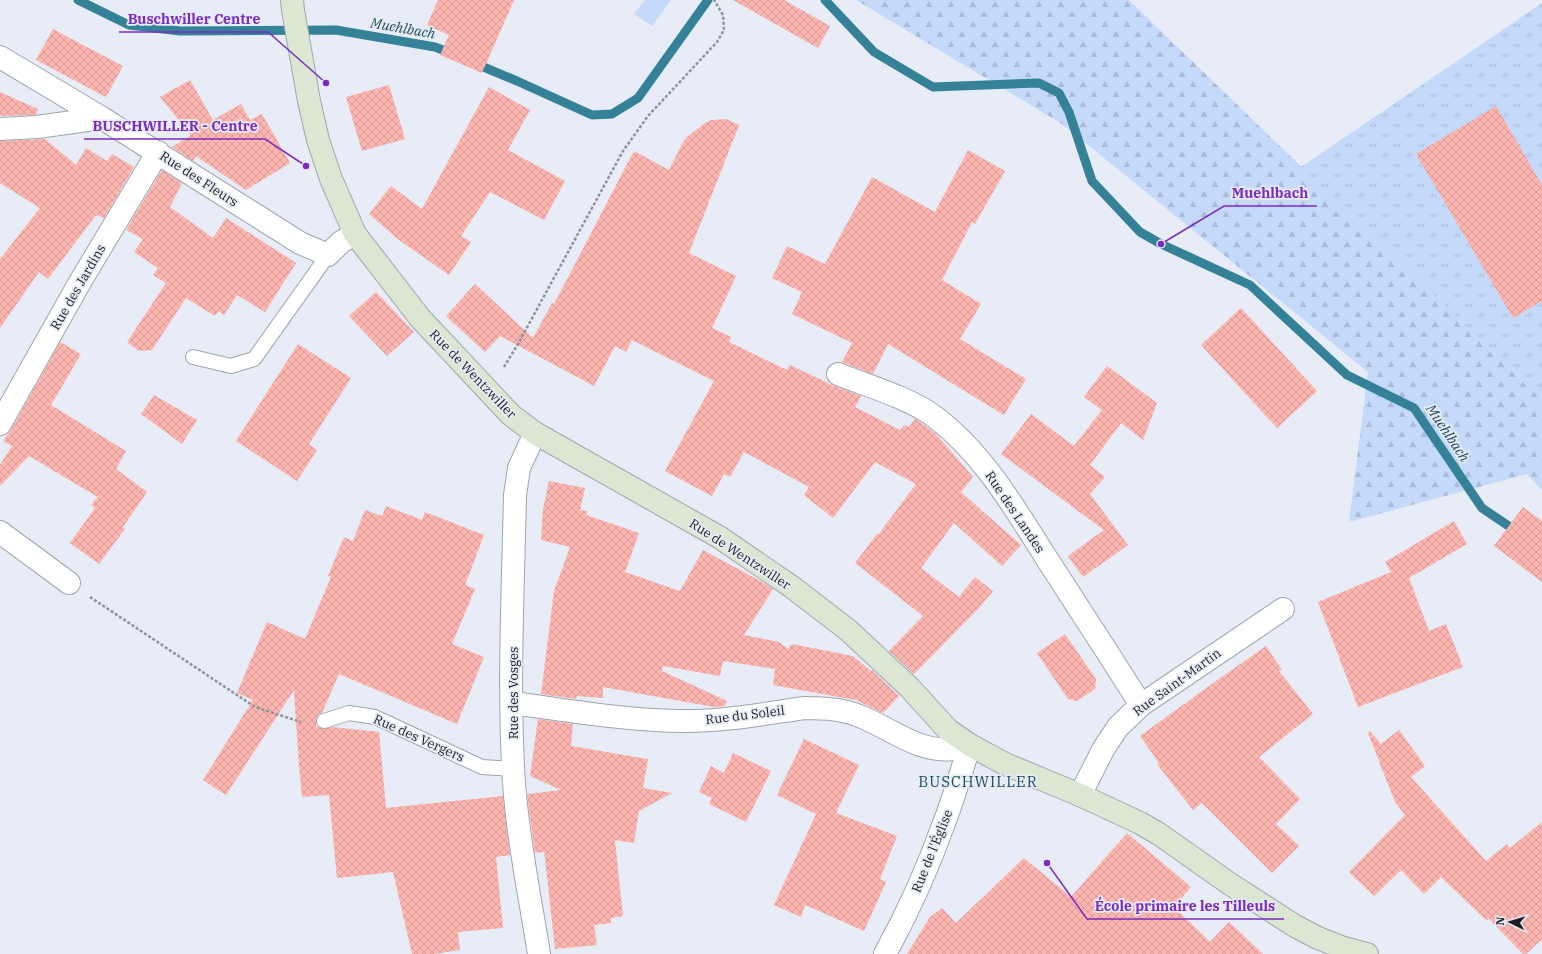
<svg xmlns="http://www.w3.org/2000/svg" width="1542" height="954" font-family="'IBM Plex Serif',serif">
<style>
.grass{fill:url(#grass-tufts)}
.forest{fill:url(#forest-firs)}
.garden{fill:#c5dafa}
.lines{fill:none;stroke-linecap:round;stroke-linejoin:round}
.stream{stroke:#358298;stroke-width:9}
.building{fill:url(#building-cross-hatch)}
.lane-casing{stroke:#9fa5ad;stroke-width:16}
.street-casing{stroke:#9fa5ad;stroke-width:24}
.secondary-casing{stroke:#9fa5ad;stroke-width:24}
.path{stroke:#8e9299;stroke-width:2.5;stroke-dasharray:3 2;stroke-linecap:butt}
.lane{stroke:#fff;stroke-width:14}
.street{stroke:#fff;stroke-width:22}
.secondary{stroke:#dce7d3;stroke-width:22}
.labels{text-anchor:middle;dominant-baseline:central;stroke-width:3.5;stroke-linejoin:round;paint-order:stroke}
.street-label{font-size:13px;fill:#1d1f22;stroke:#e7ecf6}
.water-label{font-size:14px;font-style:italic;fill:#204e5b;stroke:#e7ecf6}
.quarter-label{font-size:15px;letter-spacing:1px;fill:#1a4d5d;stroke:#e7ecf6}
.leader{fill:none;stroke:#7b2cbf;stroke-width:1.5}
.callout-dot{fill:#7b2cbf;stroke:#e7ecf6;stroke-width:1.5}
.callout-label{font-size:14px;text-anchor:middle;font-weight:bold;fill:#7b2cbf;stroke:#e7ecf6;stroke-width:3.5;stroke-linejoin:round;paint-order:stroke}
</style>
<defs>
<pattern id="grass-tufts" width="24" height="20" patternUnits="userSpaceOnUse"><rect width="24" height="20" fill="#c5dafa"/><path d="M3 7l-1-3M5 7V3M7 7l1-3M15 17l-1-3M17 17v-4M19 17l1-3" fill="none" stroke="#a9bbd6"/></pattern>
<pattern id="forest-firs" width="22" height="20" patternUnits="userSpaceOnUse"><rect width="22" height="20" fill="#c5dafa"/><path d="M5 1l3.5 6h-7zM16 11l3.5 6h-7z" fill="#a9bbd6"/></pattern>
<pattern id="building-cross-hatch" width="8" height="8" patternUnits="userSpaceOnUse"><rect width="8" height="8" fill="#fdb5b0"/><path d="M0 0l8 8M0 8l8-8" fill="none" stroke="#d89b97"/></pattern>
</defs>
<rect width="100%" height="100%" fill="#e7ecf6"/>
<path class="grass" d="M 1542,3 L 1542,400 L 1301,167 Z"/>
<path class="forest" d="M 856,0 L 1129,0 L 1542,400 L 1542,490 L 1527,474 L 1349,522 L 1368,372 L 1062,124 Z"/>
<path class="garden" d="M 645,0 L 671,0 L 652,26 L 634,14 Z"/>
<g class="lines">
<path class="stream" d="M 78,0 L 129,25 L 180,31 L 336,30 L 435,47 L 453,54
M 825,0 L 874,52 L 933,87 L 1039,83 L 1059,93 L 1069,112 L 1092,181 L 1140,232 L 1161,244 L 1250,285 L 1347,375 L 1414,408 L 1482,508 L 1519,533
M 474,63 L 517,81 L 592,115 L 612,114 L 638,98 L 708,0"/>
</g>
<path class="building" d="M 438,0 L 514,0 L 482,73 L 440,55 L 449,35 L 427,25 Z
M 733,0 L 784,0 L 830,26 L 818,48 Z
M 53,29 L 123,66 L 106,97 L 36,60 Z
M 190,80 L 213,120 L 241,104 L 250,120 L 262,114 L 290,163 L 246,190 L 196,156 L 193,161 L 172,147 L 191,135 L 160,97 Z
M 389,85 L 405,139 L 362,151 L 346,97 Z
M 489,87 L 530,110 L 508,150 L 565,181 L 544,220 L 490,192 L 461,236 L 471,242 L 449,275 L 399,240 L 369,214 L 391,186 L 422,209 Z
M 0,92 L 38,109 L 36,115 L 0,116 Z
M 1496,106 L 1542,185 L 1542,301 L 1513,318 L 1416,154 Z
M 726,119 L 739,125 L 689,253 L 736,276 L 712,328 L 731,337 L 729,342 L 787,370 L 790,365 L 834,386 L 861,396 L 855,407 L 900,430 L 904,425 L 909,427 L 915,419 L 927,427 L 936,434 L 973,477 L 961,492 L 1021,545 L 1002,566 L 954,523 L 921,568 L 959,597 L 975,577 L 993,591 L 979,608 L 914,674 L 889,651 L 923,616 L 855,563 L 877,534 L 878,535 L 916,484 L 875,462 L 833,518 L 804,495 L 809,487 L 744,452 L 730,477 L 724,474 L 712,496 L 665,471 L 714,381 L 632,340 L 626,352 L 615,346 L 594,386 L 500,336 L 485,352 L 446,316 L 475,284 L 533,338 L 552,303 L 554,304 L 634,151 L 669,170 L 683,142 L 687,137 L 705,123 L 711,120 Z
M 45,139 L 76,165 L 86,148 L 107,161 L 112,154 L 134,167 L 104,218 L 96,215 L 48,279 L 39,272 L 0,328 L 0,259 L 40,208 L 0,183 L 0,141 Z
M 968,150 L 1005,171 L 975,224 L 972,222 L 942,280 L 981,304 L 960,339 L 1026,379 L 1004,415 L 888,344 L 873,374 L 842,362 L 852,343 L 792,314 L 802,292 L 772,278 L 787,246 L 825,264 L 872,177 L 935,212 Z
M 162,170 L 182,183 L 170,207 L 213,238 L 226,218 L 296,263 L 265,312 L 237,295 L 224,315 L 218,311 L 215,316 L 186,298 L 152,350 L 139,351 L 127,342 L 166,283 L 153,275 L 158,268 L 134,252 L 143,239 L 126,230 Z
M 376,292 L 414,332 L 387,356 L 349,316 Z
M 1241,308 L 1317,391 L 1277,428 L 1201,345 Z
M 60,342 L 81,354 L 51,405 L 126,451 L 116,469 L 147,492 L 123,527 L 125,529 L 99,564 L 70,543 L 95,508 L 91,505 L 98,497 L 29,456 L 0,486 L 0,465 L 12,446 L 3,441 L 11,430 Z
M 298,344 L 351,378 L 309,444 L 317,450 L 297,481 L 236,441 Z
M 1107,366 L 1157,403 L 1143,440 L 1121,423 L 1090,465 L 1105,477 L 1090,494 L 1128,545 L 1083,577 L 1068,556 L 1104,530 L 1001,454 L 1031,414 L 1074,446 L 1102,410 L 1084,397 Z
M 154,395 L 197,420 L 182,444 L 141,414 Z
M 549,481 L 585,488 L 580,510 L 587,511 L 586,515 L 639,533 L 625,572 L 680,591 L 703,550 L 762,582 L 773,589 L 744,635 L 779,642 L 788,649 L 792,644 L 853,656 L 871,671 L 872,670 L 899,696 L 883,713 L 856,700 L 773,685 L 775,669 L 723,661 L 720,676 L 663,666 L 662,671 L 727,701 L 725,706 L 714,707 L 603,687 L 603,698 L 577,696 L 576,699 L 541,694 L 554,591 L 570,547 L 541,540 L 543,509 Z
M 386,506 L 422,520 L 425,512 L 484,535 L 465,585 L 475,589 L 452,644 L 484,657 L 457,724 L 339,674 L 322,713 L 318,715 L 316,720 L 316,726 L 323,729 L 332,727 L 379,732 L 386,808 L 503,796 L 510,855 L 496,857 L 503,928 L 458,932 L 460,950 L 434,954 L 412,954 L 393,872 L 337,878 L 329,795 L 302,797 L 299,766 L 294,690 L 226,795 L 203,780 L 253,700 L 237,693 L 267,622 L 305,639 L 331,577 L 328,576 L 344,537 L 353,541 L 365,510 L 382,516 Z
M 1523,507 L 1542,521 L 1542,582 L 1494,546 Z
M 1454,521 L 1467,544 L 1409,578 L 1429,631 L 1446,624 L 1463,667 L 1358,707 L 1318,602 L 1391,572 L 1385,562 Z
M 1065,634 L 1096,679 L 1095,689 L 1077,701 L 1068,699 L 1037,653 Z
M 1266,646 L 1282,670 L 1279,671 L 1313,714 L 1259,757 L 1300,799 L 1276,824 L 1299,846 L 1272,873 L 1202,803 L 1193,810 L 1157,764 L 1159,763 L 1140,736 L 1216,681 Z
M 538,719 L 573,724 L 571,746 L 648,759 L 643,788 L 672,793 L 639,811 L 634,843 L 615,840 L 623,916 L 611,918 L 611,923 L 594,925 L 597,945 L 555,949 L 545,858 L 544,852 L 535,853 L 527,794 L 561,790 L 530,776 Z
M 1399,730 L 1425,766 L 1411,777 L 1486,861 L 1507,844 L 1510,848 L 1542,822 L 1542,939 L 1526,954 L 1523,954 L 1488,918 L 1487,921 L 1441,877 L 1424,894 L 1401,870 L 1374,896 L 1349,872 L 1405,815 L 1395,802 L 1368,733 L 1370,731 L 1381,744 Z
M 804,739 L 859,765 L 836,813 L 897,836 L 880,879 L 886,882 L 864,931 L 805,905 L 801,917 L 774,905 L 816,814 L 777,795 Z
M 733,753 L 771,771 L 746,822 L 709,804 L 712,798 L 699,792 L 711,766 L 724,773 Z
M 1127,833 L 1191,887 L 1174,907 L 1210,942 L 1229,922 L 1263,954 L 907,954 L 930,917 L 942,908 L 956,923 L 1024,858 L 1071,897 Z"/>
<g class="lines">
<defs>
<path id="lane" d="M 193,357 L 231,366 L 254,359 L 328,255
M 324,721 L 349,713 L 375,717 L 482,767 L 513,769"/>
<path id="street" d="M 0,57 L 102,118 L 300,243 L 328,255 L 341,242 L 355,234
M 0,129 L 37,127 L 102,118
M 838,374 C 868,386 910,398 935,417 C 983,453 1016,510 1047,559 C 1079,608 1110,656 1141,705
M 0,424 L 80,282 L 158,152
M 535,433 L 519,468 L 515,495 C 513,590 508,688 514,783 C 518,840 530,897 539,954
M 0,532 L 69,583
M 512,703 C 567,710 622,720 678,721 C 720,722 763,714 805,708 C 825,708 845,709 864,718 C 893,730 920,753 952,749 C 958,748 964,746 970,745
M 1080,795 L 1104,748 L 1118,727 L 1141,705 L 1283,609
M 885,954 C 908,912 928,868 944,823 C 954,798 961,771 970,745"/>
<path id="secondary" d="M 292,0 L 293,10 L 309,101 L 318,140 L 331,179 L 355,234 L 420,318 L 511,415 L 535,433 L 719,537 L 792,587 L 848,630 L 910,688 L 948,730 L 970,745 L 1005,764 L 1080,795 L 1140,823 L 1159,834 L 1230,884 L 1295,926 L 1318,938 L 1341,947 L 1367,954"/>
</defs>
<use href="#lane" class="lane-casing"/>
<use href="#street" class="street-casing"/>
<use href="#secondary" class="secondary-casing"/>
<path class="path" d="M 504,367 L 518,344 L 623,151 L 648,116 L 717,42 L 724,30 L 723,15 L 714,0
M 90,597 L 255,707 L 301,722"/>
<use href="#lane" class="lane"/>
<use href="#street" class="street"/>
<use href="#secondary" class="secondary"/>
</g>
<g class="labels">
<g class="street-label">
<text transform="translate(199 179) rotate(33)">Rue des Fleurs</text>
<text transform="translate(78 287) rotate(-60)">Rue des Jardins</text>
<text transform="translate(473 374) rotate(46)">Rue de Wentzwiller</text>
<text transform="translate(1015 512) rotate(56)">Rue des Landes</text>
<text transform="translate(740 554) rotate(33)">Rue de Wentzwiller</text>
<text transform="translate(1177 682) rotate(-36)">Rue Saint-Martin</text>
<text transform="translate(513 693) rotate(-90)">Rue des Vosges</text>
<text transform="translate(745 715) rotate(-7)">Rue du Soleil</text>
<text transform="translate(419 738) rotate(24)">Rue des Vergers</text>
<text transform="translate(932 851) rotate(-68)">Rue de l'Église</text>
</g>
<g class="water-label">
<text transform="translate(403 28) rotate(10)">Muehlbach</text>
<text transform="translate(1448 433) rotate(56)">Muehlbach</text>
</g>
<g class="quarter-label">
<text x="978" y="781">BUSCHWILLER</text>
</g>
</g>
<path class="leader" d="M326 83L268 32H119M306 166L265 139H84M1161 244L1224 206H1317M1047 863L1087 919H1284"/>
<g class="callout-dot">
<circle cx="326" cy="83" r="4"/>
<circle cx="306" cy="166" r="4"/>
<circle cx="1161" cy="244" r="4"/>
<circle cx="1047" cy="863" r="4"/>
</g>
<g class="callout-label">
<text x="194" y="24">Buschwiller Centre</text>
<text x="175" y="131">BUSCHWILLER - Centre</text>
<text x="1270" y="198">Muehlbach</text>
<text x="1185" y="911">École primaire les Tilleuls</text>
</g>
<g transform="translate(1510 922) rotate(275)" stroke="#e7ecf6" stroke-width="3" paint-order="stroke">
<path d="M0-3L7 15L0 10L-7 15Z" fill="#1d1f22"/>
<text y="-6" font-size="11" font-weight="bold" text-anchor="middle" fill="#1d1f22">N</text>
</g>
</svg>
